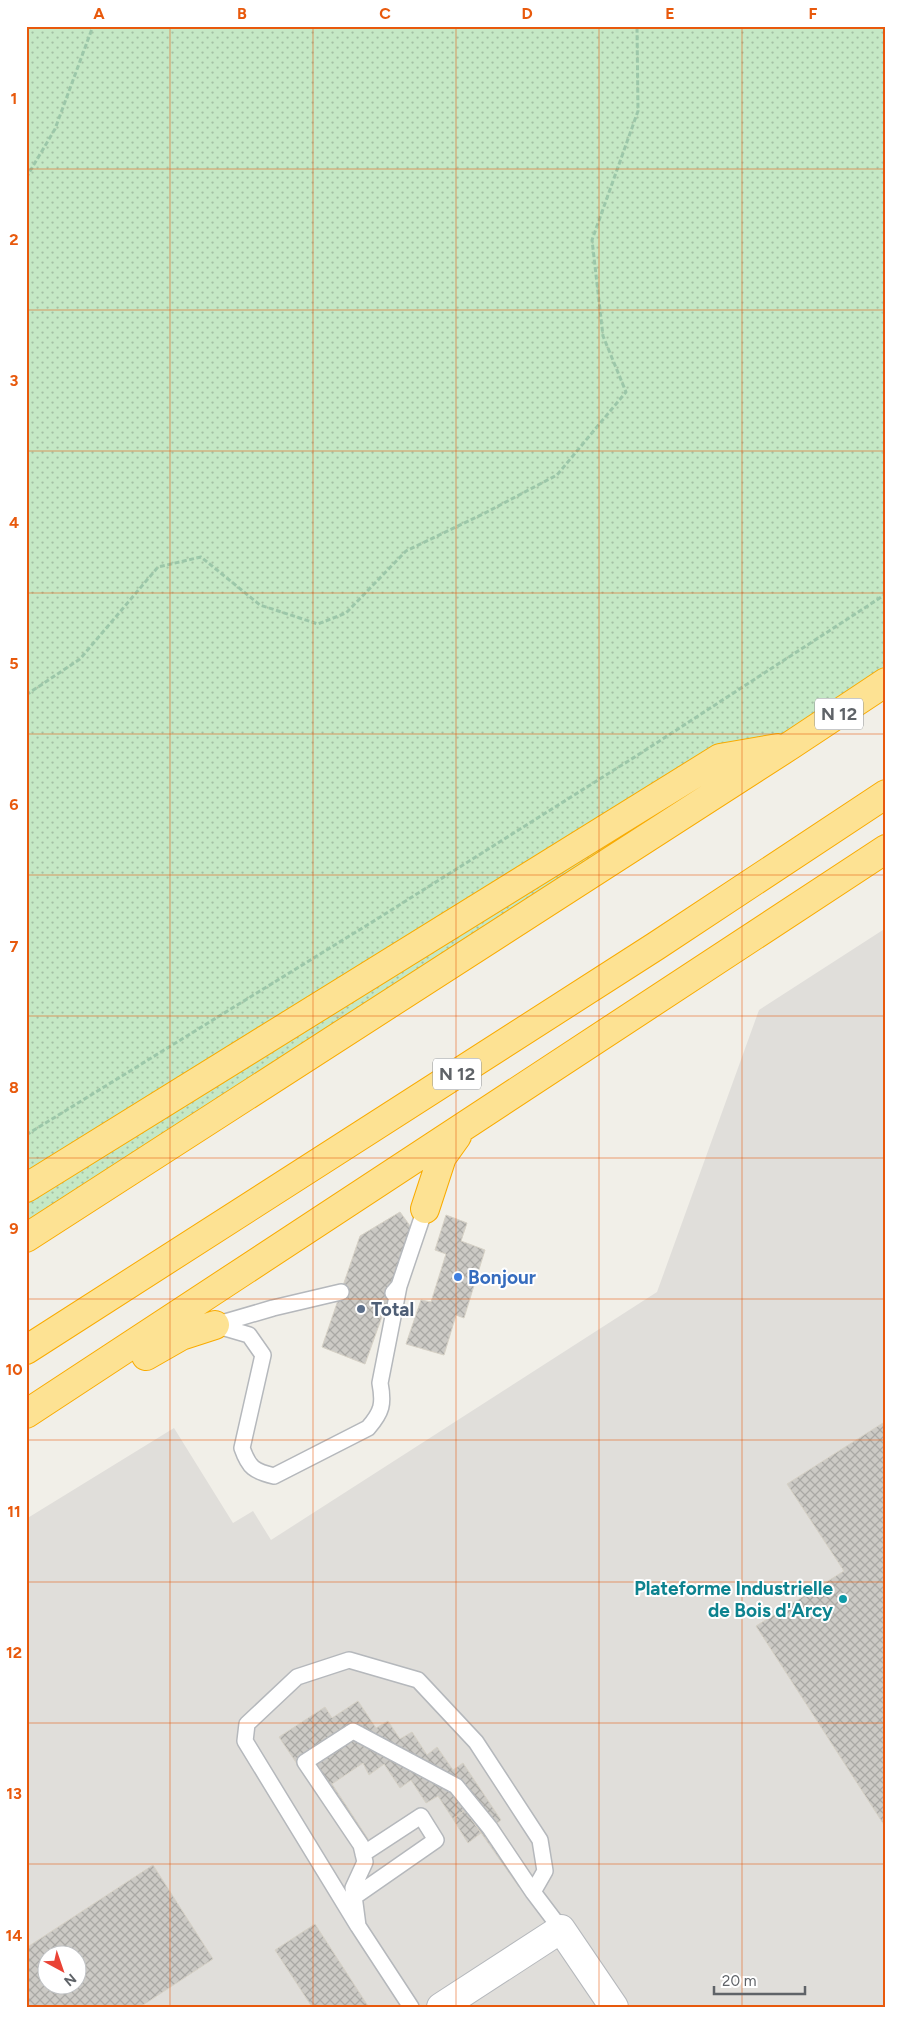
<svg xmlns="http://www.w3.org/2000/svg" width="912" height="2033" font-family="Figtree,sans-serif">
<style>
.industrial{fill:#e0deda;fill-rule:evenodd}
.park{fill:url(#park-dots)}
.building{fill:url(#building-cross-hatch);stroke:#d6d1c6;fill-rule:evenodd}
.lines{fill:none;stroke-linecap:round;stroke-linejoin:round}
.lane-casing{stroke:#b5b8bc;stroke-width:18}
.street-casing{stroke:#b5b8bc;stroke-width:30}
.highway-casing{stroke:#f9ab00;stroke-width:30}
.path{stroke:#9cc7a9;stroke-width:3;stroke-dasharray:5 2.5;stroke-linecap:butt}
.lane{stroke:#fff;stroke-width:15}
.street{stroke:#fff;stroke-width:28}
.highway{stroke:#fde293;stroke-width:28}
.grid{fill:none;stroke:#e8590c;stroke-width:1;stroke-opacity:0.55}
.shop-dot{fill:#3f7fe0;stroke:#fff;stroke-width:2}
.service-dot{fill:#5c6f8a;stroke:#fff;stroke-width:2}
.culture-dot{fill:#0f9aa8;stroke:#fff;stroke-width:2}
.labels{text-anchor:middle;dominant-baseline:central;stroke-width:4;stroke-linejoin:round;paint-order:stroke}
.shield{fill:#fff;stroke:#8f9295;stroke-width:1}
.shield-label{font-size:18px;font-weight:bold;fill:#5f6368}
.shop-label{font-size:19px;font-weight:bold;fill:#366cbe;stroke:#fff;text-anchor:start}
.service-label{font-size:19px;font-weight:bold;fill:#4e5e75;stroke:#fff;text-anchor:start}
.culture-label{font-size:19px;font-weight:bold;fill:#0d838f;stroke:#fff;text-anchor:end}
.neatline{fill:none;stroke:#e8590c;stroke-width:2}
.grid-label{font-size:16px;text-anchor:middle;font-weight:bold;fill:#e8590c}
</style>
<defs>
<pattern id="park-dots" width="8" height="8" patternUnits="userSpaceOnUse" patternTransform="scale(1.25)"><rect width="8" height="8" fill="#c5e8c5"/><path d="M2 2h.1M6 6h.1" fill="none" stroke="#a3c0a4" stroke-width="1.8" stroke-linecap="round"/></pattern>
<pattern id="building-cross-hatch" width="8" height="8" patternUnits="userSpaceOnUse" patternTransform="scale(1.25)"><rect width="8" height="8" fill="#cccac5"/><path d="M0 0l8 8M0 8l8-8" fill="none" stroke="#a9a8a4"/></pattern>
</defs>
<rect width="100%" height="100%" fill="#f1efe8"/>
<path class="industrial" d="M 886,928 L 886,2007 L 26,2007 L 26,1519 L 174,1428 L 233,1523 L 253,1511 L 271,1540 L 657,1292 L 759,1010 ZM 48,1956 L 78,1956 L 78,1986 L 48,1986 Z"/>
<path class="park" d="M 26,26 L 886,26 L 886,695 L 26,1231 Z"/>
<path class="building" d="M 400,1212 L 413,1230 L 365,1364 L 322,1347 L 360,1236 Z
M 446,1215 L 467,1223 L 461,1241 L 485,1250 L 464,1318 L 456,1315 L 444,1355 L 406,1344 L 421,1300 L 431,1302 L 446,1254 L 435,1250 Z
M 886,1421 L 886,1828 L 756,1626 L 844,1571 L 787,1484 Z
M 358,1701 L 376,1728 L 388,1721 L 400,1739 L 412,1732 L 427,1755 L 437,1747 L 453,1770 L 463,1763 L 501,1820 L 497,1823 L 533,1877 L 519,1887 L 465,1810 L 453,1819 L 438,1796 L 426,1803 L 411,1780 L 400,1788 L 384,1764 L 369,1775 L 363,1763 L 332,1784 L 368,1839 L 354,1849 L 279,1737 L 325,1707 L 332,1718 Z
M 465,1810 L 481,1833 L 468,1843 L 453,1819 Z
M 153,1865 L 213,1959 L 140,2007 L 26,2007 L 26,1948 ZM 48,1956 L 78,1956 L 78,1986 L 48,1986 Z
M 315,1924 L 368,2006 L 366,2007 L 312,2007 L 275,1950 Z"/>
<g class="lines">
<defs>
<path id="lane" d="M 393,1293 L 399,1286 L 425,1209
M 215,1325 L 249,1335 L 263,1355 L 242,1448 C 249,1468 254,1471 274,1476 L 368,1428 C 382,1412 384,1404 380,1383 L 399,1286
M 215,1325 L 273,1308 L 341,1292
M 354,1897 L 436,1840 L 421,1816 L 363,1854
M 358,1926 L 245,1741 L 247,1724 L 297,1677 L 349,1660 L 418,1680 L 476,1742 L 540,1840 L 545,1871 L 533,1892
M 411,2007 L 358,1926 L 353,1888 L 365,1862 L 361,1845 L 305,1762 L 353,1731 L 456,1786 L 490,1828 L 533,1892 L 561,1929"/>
<path id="street" d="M 441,2007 L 561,1929 L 614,2007"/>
<path id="highway" d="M 26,1188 L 720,758 L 778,748
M 425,1209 L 442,1157 L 457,1136
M 26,1238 L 791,745 L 886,682
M 26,1350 L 656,946 L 886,794
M 146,1356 L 181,1336 L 215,1325
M 26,1414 L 886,849"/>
</defs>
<use href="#lane" class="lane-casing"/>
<use href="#street" class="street-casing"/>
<use href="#highway" class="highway-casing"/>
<path class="path" d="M 26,178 L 55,129 L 93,26
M 26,695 L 80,659 L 158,567 L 201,557 L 260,605 L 318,624 L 346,613 L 406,551 L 483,514 L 557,475 L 626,392 L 603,336 L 592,240 L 638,111 L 637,26
M 26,1135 L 377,919 L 641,753 L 886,594"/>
<use href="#lane" class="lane"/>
<use href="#street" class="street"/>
<use href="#highway" class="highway"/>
</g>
<path class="grid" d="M 170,26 L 170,2007M 313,26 L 313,2007M 456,26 L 456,2007M 599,26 L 599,2007M 742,26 L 742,2007M 26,169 L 886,169M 26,310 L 886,310M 26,451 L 886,451M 26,593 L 886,593M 26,734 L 886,734M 26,875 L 886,875M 26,1016 L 886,1016M 26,1158 L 886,1158M 26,1299 L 886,1299M 26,1440 L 886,1440M 26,1582 L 886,1582M 26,1723 L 886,1723M 26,1864 L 886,1864"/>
<circle class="shop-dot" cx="458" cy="1277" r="5"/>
<circle class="service-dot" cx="361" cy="1309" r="5"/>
<circle class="culture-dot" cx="843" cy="1599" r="5"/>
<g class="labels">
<g class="shield">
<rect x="815" y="698.5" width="48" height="31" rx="4"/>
<rect x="433" y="1058.5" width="48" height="31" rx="4"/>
</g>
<g class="shield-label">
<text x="839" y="714">N 12</text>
<text x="457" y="1074">N 12</text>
</g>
<g class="shop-label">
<text x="468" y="1277">Bonjour</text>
</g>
<g class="service-label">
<text x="371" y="1309">Total</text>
</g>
<g class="culture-label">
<text x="833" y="1588">Plateforme Industrielle<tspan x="833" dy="22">de Bois d'Arcy</tspan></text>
</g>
</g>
<rect width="912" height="2033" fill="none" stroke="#ffffff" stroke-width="55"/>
<g transform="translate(62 1970) rotate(140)"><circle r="24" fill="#ffffff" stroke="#bfc1c3"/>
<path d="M0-4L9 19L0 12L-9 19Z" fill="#ea4335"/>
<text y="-8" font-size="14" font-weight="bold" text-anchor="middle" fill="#5f6368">N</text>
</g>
<path d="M714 1986v8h91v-8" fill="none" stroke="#5f6368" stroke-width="2.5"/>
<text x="722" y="1986" font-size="15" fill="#5f6368" stroke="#ffffff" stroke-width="4" paint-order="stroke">20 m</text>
<rect x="28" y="28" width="856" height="1978" class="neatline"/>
<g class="grid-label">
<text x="99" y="19">A</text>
<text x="242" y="19">B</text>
<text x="385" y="19">C</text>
<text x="527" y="19">D</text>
<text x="670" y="19">E</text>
<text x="813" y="19">F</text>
<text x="14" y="104">1</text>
<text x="14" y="245">2</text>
<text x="14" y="386">3</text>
<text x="14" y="528">4</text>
<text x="14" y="669">5</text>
<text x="14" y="810">6</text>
<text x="14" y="952">7</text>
<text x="14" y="1093">8</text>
<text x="14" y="1234">9</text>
<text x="14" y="1375">10</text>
<text x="14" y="1517">11</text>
<text x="14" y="1658">12</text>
<text x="14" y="1799">13</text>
<text x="14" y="1941">14</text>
</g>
</svg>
